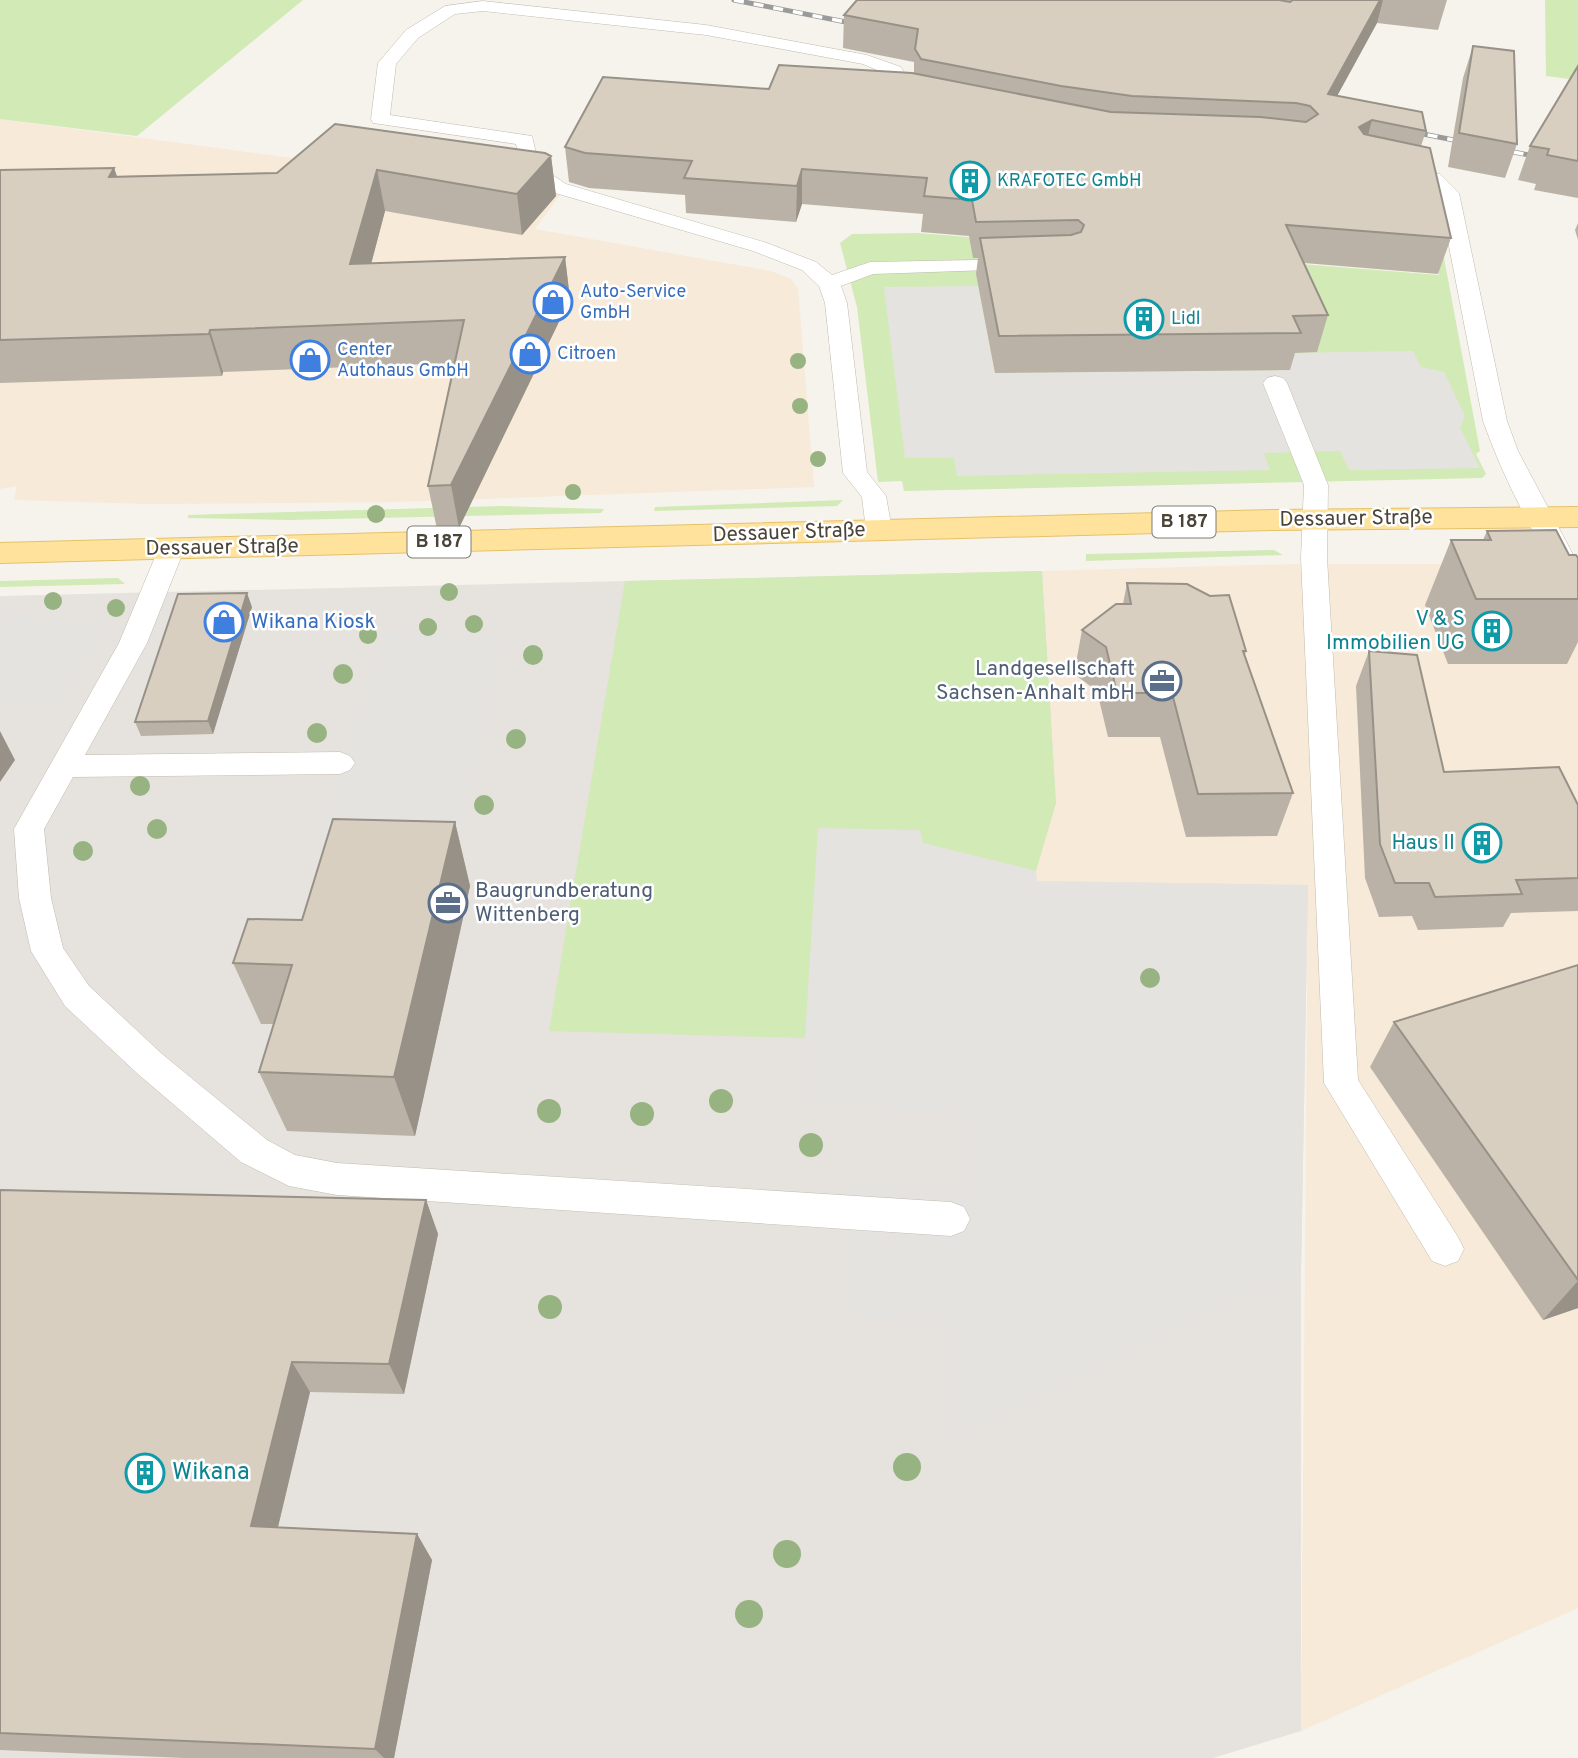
<svg xmlns="http://www.w3.org/2000/svg" width="1578" height="1758" font-family="Overpass,sans-serif">
<style>
.commercial{fill:#f7ead8}
.industrial{fill:#e6e2dd}
.green{fill:#d2eab5}
.parking{fill:#e5e3e0}
.lines{fill:none;stroke-linecap:round;stroke-linejoin:round}
.service-casing{stroke:#c2bbae;stroke-width:1}
.primary-casing{stroke:#e6c16a;stroke-width:2}
.service{fill:#fff;fill-rule:evenodd}
.primary{fill:#ffe39c;fill-rule:evenodd}
.rail-casing{stroke:#9a9a9a;stroke-width:5}
.rail{stroke:#fff;stroke-width:3.5;stroke-dasharray:10;stroke-linecap:butt}
.tree{fill:#97b381}
.wall{fill:#bab2a6}
.shaded-wall{fill:#979187}
.building{fill:#d8cfc1;stroke:#979187;stroke-width:2}
.labels{text-anchor:middle;dominant-baseline:central;stroke-width:5;stroke-linejoin:round;paint-order:stroke}
.far-culture-label{font-size:18px;fill:#0d838f;stroke:#fff;text-anchor:start}
.far-shop-label{font-size:18px;fill:#366cbe;stroke:#fff;text-anchor:start}
.shield{fill:#fff;stroke:#817c74;stroke-width:2}
.shield-label{font-size:19px;font-weight:bold;fill:#4b4439}
.street-label{font-size:21px;fill:#4b4439;stroke:#fff}
.culture-label{font-size:21px;fill:#0d838f;stroke:#fff;text-anchor:end}
.shop-label{font-size:21px;fill:#366cbe;stroke:#fff;text-anchor:start}
.service-label{font-size:21px;fill:#4e5e75;stroke:#fff;text-anchor:end}
.near-culture-label{font-size:24px;fill:#0d838f;stroke:#fff;text-anchor:start}
</style>
<rect width="100%" height="100%" fill="#f6f3ec"/>
<path class="commercial" d="M 0,119 L 561,194 L 535,229 L 771,271 L 791,279 L 798,288 L 814,487 L 398,502 L 150,504 L 14,500 L 17,486 L 0,489 Z
M 1294,564 L 1578,564 L 1578,1608 L 1301,1731 L 1308,886 L 1036,881 L 1036,871 L 1056,803 L 1042,571 Z"/>
<path class="industrial" d="M 1042,571 L 1056,803 L 1036,871 L 1036,881 L 1308,885 L 1301,1272 L 1301,1731 L 1213,1758 L 0,1758 L 0,596 Z"/>
<path class="green" d="M 0,0 L 303,0 L 137,136 L 0,119 Z
M 1545,0 L 1578,0 L 1578,80 L 1546,76 Z
M 918,233 L 1439,275 L 1436,257 L 1444,258 L 1480,451 L 1476,454 L 1486,474 L 1482,478 L 904,491 L 902,481 L 878,482 L 857,307 L 840,243 L 852,234 Z
M 843,500 L 837,506 L 654,511 L 655,507 Z
M 501,506 L 604,509 L 601,513 L 288,520 L 188,518 L 188,515 Z
M 1274,550 L 1283,555 L 1086,561 L 1086,554 Z
M 1042,571 L 1056,803 L 1036,871 L 922,843 L 819,828 L 805,1038 L 549,1031 L 625,581 Z
M 118,578 L 125,584 L 0,587 L 0,581 Z"/>
<path class="parking" d="M 978,286 L 995,373 L 1290,370 L 1283,353 L 1413,351 L 1421,367 L 1444,372 L 1465,416 L 1460,428 L 1480,468 L 1349,470 L 1340,451 L 1264,453 L 1270,470 L 957,476 L 954,458 L 905,458 L 884,287 Z
M 0,613 L 109,626 L 55,708 L 0,701 Z
M 382,632 L 508,635 L 455,858 L 312,853 Z
M 818,828 L 920,830 L 923,843 L 1036,871 L 1037,881 L 1308,885 L 1301,1272 L 949,1441 L 948,1324 L 844,1317 L 846,1183 L 967,1189 L 962,1114 L 801,1106 Z"/>
<g class="lines">
<defs>
<path id="service" d="M 483,1 L 706,25 L 867,55 L 901,67 L 917,95 L 928,97 L 931,101 L 928,105 L 903,103 L 888,75 L 863,64 L 706,35 L 483,11 L 455,14 L 418,38 L 396,64 L 390,115 L 532,136 L 539,166 L 566,184 L 767,243 L 816,262 L 832,275 L 870,262 L 1027,259 L 1030,263 L 1027,267 L 1020,269 L 873,274 L 841,286 L 847,303 L 867,472 L 886,496 L 892,530 L 888,536 L 879,538 L 870,536 L 866,530 L 862,497 L 843,473 L 825,303 L 819,286 L 802,270 L 753,251 L 552,192 L 523,173 L 516,144 L 373,123 L 371,119 L 378,63 L 406,30 L 445,6 Z
M 1400,165 L 1440,174 L 1459,193 L 1507,421 L 1518,451 L 1578,564 L 1578,593 L 1569,590 C 1534,538 1504,480 1483,421 L 1439,195 L 1426,182 L 1393,175 L 1390,171 Z
M 1275,376 L 1283,378 L 1287,383 L 1328,485 L 1327,558 L 1358,1080 L 1458,1237 L 1464,1249 L 1458,1261 L 1445,1266 L 1432,1261 L 1324,1083 L 1301,558 L 1304,485 L 1263,383 L 1267,378 Z
M 171,542 L 180,544 L 184,550 L 147,643 L 85,755 L 340,752 L 350,756 L 355,763 L 350,770 L 340,774 L 73,777 L 44,829 L 51,898 L 63,948 L 89,986 L 162,1054 L 267,1140 L 295,1155 L 337,1163 L 951,1202 L 964,1207 L 970,1219 L 964,1231 L 951,1236 L 337,1195 L 289,1186 L 241,1162 L 138,1074 L 65,1006 L 31,951 L 19,898 L 14,829 L 119,643 L 158,550 L 162,544 Z"/>
<path id="primary" d="M 1578,507 L 1578,527 L 1273,530 L 0,563 L 0,543 L 1273,510 Z"/>
</defs>
<use href="#service" class="service-casing"/>
<use href="#primary" class="primary-casing"/>
<use href="#service" class="service"/>
<use href="#primary" class="primary"/>
<defs>
<path id="rail" d="M 734,0 L 861,25
M 1408,131 L 1469,143
M 1494,148 L 1578,165"/>
</defs>
<use href="#rail" class="rail-casing"/>
<use href="#rail" class="rail"/>
</g>
<g class="tree">
<circle cx="798" cy="361" r="8"/>
<circle cx="800" cy="406" r="8"/>
<circle cx="818" cy="459" r="8"/>
<circle cx="573" cy="492" r="8"/>
<circle cx="376" cy="514" r="9"/>
<circle cx="449" cy="592" r="9"/>
<circle cx="53" cy="601" r="9"/>
<circle cx="116" cy="608" r="9"/>
<circle cx="474" cy="624" r="9"/>
<circle cx="428" cy="627" r="9"/>
<circle cx="368" cy="635" r="9"/>
<circle cx="533" cy="655" r="10"/>
<circle cx="343" cy="674" r="10"/>
<circle cx="317" cy="733" r="10"/>
<circle cx="516" cy="739" r="10"/>
<circle cx="140" cy="786" r="10"/>
<circle cx="484" cy="805" r="10"/>
<circle cx="157" cy="829" r="10"/>
<circle cx="83" cy="851" r="10"/>
<circle cx="1150" cy="978" r="10"/>
<circle cx="721" cy="1101" r="12"/>
<circle cx="549" cy="1111" r="12"/>
<circle cx="642" cy="1114" r="12"/>
<circle cx="811" cy="1145" r="12"/>
<circle cx="550" cy="1307" r="12"/>
<circle cx="907" cy="1467" r="14"/>
<circle cx="787" cy="1554" r="14"/>
<circle cx="749" cy="1614" r="14"/>
</g>
<path class="wall" d="M 857,0 L 1447,0 L 1438,30 L 1377,23 L 1337,96 L 1426,131 L 1421,146 L 1451,238 L 1438,274 L 1304,263 L 1328,315 L 1317,352 L 1295,353 L 1290,370 L 995,373 L 976,274 L 978,258 L 973,258 L 969,236 L 921,232 L 923,214 L 802,204 L 796,222 L 686,213 L 685,195 L 589,188 L 569,182 L 565,147 L 769,89 L 914,73 L 914,62 L 843,48 L 844,15 Z
M 1473,46 L 1517,144 L 1505,178 L 1448,167 L 1463,78 Z
M 1578,66 L 1578,198 L 1534,190 L 1536,184 L 1518,180 L 1530,146 Z
M 551,156 L 556,196 L 522,235 L 385,211 L 371,264 L 565,257 L 570,299 L 459,528 L 437,529 L 428,486 L 454,363 L 223,372 L 222,376 L 0,383 L 0,170 L 114,168 L 117,176 L 277,173 Z
M 1578,223 L 1578,240 L 1575,230 Z
M 1487,531 L 1578,558 L 1578,642 L 1567,664 L 1448,664 L 1425,605 L 1451,540 L 1483,540 Z
M 1127,583 L 1246,651 L 1245,655 L 1293,793 L 1277,836 L 1186,837 L 1160,737 L 1108,737 L 1097,691 L 1074,674 L 1082,630 L 1123,604 Z
M 252,607 L 213,734 L 141,736 L 135,722 Z
M 1369,651 L 1444,772 L 1578,805 L 1578,911 L 1511,913 L 1503,927 L 1418,930 L 1412,916 L 1379,917 L 1365,878 L 1356,686 Z
M 455,822 L 470,886 L 415,1136 L 287,1131 L 259,1072 L 274,1024 L 261,1024 L 233,963 L 302,920 Z
M 1578,965 L 1578,1308 L 1543,1320 L 1370,1067 L 1394,1022 Z
M 0,1190 L 426,1200 L 438,1234 L 404,1394 L 310,1392 L 278,1527 L 417,1534 L 432,1560 L 394,1758 L 185,1758 L 0,1750 Z"/>
<path class="shaded-wall" d="M 1380,0 L 1383,0 L 1377,23 L 1319,129 L 1328,94 Z
M 1372,120 L 1363,154 L 1359,127 Z
M 551,156 L 556,196 L 522,235 L 517,194 Z
M 114,168 L 127,208 L 109,177 Z
M 802,169 L 802,204 L 796,222 L 797,186 Z
M 377,170 L 385,211 L 360,306 L 350,264 Z
M 565,257 L 570,299 L 459,528 L 451,485 Z
M 210,330 L 223,372 L 222,376 L 209,334 Z
M 247,593 L 252,607 L 213,734 L 208,721 Z
M 0,731 L 15,760 L 0,782 Z
M 455,822 L 470,886 L 415,1136 L 394,1077 Z
M 426,1200 L 438,1234 L 404,1394 L 389,1364 Z
M 1578,1281 L 1578,1308 L 1543,1320 Z
M 292,1362 L 310,1392 L 272,1552 L 251,1526 Z
M 417,1534 L 432,1560 L 394,1758 L 384,1758 L 375,1749 Z"/>
<path class="building" d="M 857,0 L 1279,0 L 1290,2 L 1293,0 L 1380,0 L 1328,94 L 1422,112 L 1426,131 L 1372,120 L 1359,127 L 1364,134 L 1430,148 L 1451,238 L 1286,225 L 1328,315 L 1293,316 L 1301,333 L 999,336 L 980,238 L 1071,235 L 1081,232 L 1084,225 L 1078,220 L 976,222 L 972,200 L 924,196 L 927,178 L 802,169 L 797,186 L 684,178 L 692,161 L 585,153 L 565,147 L 603,77 L 769,89 L 779,65 L 912,73 L 1111,112 L 1260,117 L 1306,122 L 1318,114 L 1310,106 L 1296,103 L 1132,96 L 1061,86 L 921,59 L 915,49 L 918,29 L 844,15 Z
M 1473,46 L 1514,51 L 1517,144 L 1459,133 Z
M 1578,66 L 1578,161 L 1547,155 L 1549,149 L 1530,146 Z
M 335,124 L 545,153 L 551,156 L 517,194 L 377,170 L 350,264 L 565,257 L 451,485 L 428,486 L 464,320 L 210,330 L 209,334 L 0,340 L 0,170 L 114,168 L 109,177 L 277,173 Z
M 1556,530 L 1569,555 L 1576,555 L 1578,558 L 1578,599 L 1476,599 L 1451,540 L 1491,540 L 1487,531 Z
M 1127,583 L 1187,584 L 1210,596 L 1229,595 L 1246,651 L 1243,651 L 1293,793 L 1198,794 L 1172,693 L 1117,693 L 1106,647 L 1082,630 L 1116,604 L 1131,604 Z
M 247,593 L 208,721 L 135,722 L 178,594 Z
M 1369,651 L 1417,655 L 1444,772 L 1559,767 L 1578,805 L 1578,878 L 1516,880 L 1522,894 L 1435,897 L 1429,883 L 1395,883 L 1380,844 Z
M 333,819 L 455,822 L 394,1077 L 259,1072 L 292,965 L 233,963 L 248,919 L 302,920 Z
M 1578,965 L 1578,1280 L 1394,1022 Z
M 0,1190 L 426,1200 L 389,1364 L 292,1362 L 251,1526 L 417,1534 L 375,1749 L 0,1733 Z"/>
<defs>
<symbol id="building-ring" viewBox="-11 -11 22 22"><circle r="9.5" fill="#fff" stroke="#0f9aa8" stroke-width="1.5"/><path d="M-4-6H4V6H1V3H-1V6H-4ZM-2.5-4.3h1.7v1.8h-1.7ZM.8-4.3h1.7v1.8H.8ZM-2.5-1h1.7V.8h-1.7ZM.8-1h1.7V.8H.8Z" fill="#0f9aa8"/></symbol>
<symbol id="shop-ring" viewBox="-11 -11 22 22"><circle r="9.5" fill="#fff" stroke="#3f7fe0" stroke-width="1.5"/><path d="M-5-2.5h2.3a2.7 3.5 0 0 1 5.4 0H5L5.5 6h-11ZM-1.5-2.5h3a1.5 2.3 0 0 0-3 0Z" fill="#3f7fe0"/></symbol>
<symbol id="office-ring" viewBox="-11 -11 22 22"><circle r="9.5" fill="#fff" stroke="#5c6f8a" stroke-width="1.5"/><path d="M-6-3h4V-5.5h4V-3h4V5H-6ZM-1-4.5V-3h2v-1.5ZM-6 0V1H6V0Z" fill="#5c6f8a"/></symbol>
</defs>
<g fill-rule="evenodd">
<use href="#building-ring" x="948" y="159" width="44" height="44"/>
<use href="#shop-ring" x="531" y="280" width="44" height="44"/>
<use href="#building-ring" x="1122" y="297" width="44" height="44"/>
<use href="#shop-ring" x="508" y="332" width="44" height="44"/>
<use href="#shop-ring" x="288" y="338" width="44" height="44"/>
<use href="#shop-ring" x="202" y="600" width="44" height="44"/>
<use href="#building-ring" x="1470" y="609" width="44" height="44"/>
<use href="#office-ring" x="1140" y="659" width="44" height="44"/>
<use href="#building-ring" x="1460" y="821" width="44" height="44"/>
<use href="#office-ring" x="426" y="881" width="44" height="44"/>
<use href="#building-ring" x="123" y="1451" width="44" height="44"/>
</g>
<g class="labels">
<g class="far-culture-label">
<text x="997" y="181">KRAFOTEC GmbH</text>
<text x="1171" y="319">Lidl</text>
</g>
<g class="far-shop-label">
<text x="580" y="292">Auto-Service<tspan x="580" dy="21">GmbH</tspan></text>
<text x="337" y="350">Center<tspan x="337" dy="21">Autohaus GmbH</tspan></text>
<text x="557" y="354">Citroen</text>
</g>
<g class="shield">
<rect x="1152.5" y="506.5" width="63" height="31" rx="5"/>
<rect x="407.5" y="526.5" width="63" height="31" rx="5"/>
</g>
<g class="shield-label">
<text x="1184" y="522">B 187</text>
<text x="439" y="542">B 187</text>
</g>
<g class="street-label">
<text transform="translate(1356 519) rotate(-1)">Dessauer Straße</text>
<text transform="translate(789 533) rotate(-2)">Dessauer Straße</text>
<text transform="translate(222 548) rotate(-1)">Dessauer Straße</text>
</g>
<g class="culture-label">
<text x="1465" y="619">V &amp; S<tspan x="1465" dy="24">Immobilien UG</tspan></text>
<text x="1455" y="843">Haus II</text>
</g>
<g class="shop-label">
<text x="251" y="622">Wikana Kiosk</text>
</g>
<g class="service-label">
<text x="1135" y="669">Landgesellschaft<tspan x="1135" dy="24">Sachsen-Anhalt mbH</tspan></text>
<text x="475" y="891" text-anchor="start">Baugrundberatung<tspan x="475" dy="24">Wittenberg</tspan></text>
</g>
<g class="near-culture-label">
<text x="172" y="1473">Wikana</text>
</g>
</g>
</svg>
